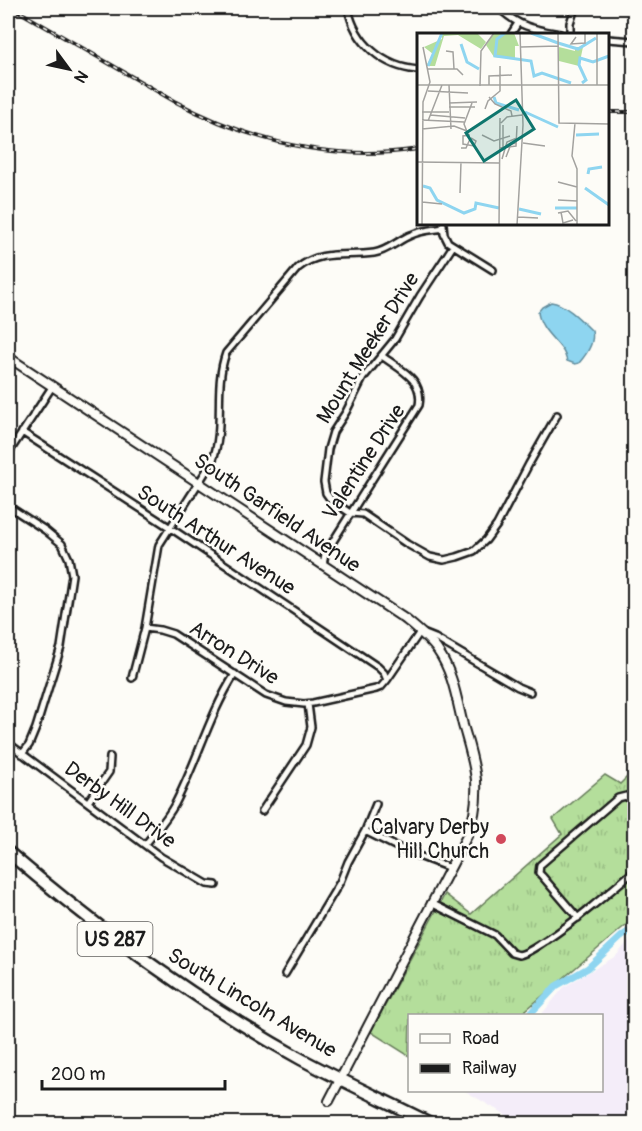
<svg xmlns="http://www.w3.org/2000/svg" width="642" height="1131" font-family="Pangolin,sans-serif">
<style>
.built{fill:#f4edf9}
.grass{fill:url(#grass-tufts);stroke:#687d5c;stroke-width:1.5}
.water{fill:#8ed5f0;stroke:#608b9b;stroke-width:1.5}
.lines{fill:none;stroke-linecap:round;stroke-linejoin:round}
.canal{stroke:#8ed5f0;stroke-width:7}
.street-casing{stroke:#1c1c1c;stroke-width:10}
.secondary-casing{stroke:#1c1c1c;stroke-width:12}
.highway-casing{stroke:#1c1c1c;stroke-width:15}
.street{stroke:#fdfcf7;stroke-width:5}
.secondary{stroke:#fdfcf7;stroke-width:8}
.highway{stroke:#fdfcf7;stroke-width:10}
.rail-casing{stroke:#1c1c1c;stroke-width:4}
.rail{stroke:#fdfcf7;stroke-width:1.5;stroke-dasharray:4.5;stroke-linecap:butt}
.poi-dot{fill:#d1495b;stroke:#fdfcf7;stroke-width:2}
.labels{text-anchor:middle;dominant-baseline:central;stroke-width:5;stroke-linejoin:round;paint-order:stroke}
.shield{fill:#fdfcf7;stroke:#605f5e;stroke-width:1.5}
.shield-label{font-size:20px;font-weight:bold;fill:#1c1c1c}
.street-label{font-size:21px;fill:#1c1c1c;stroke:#fdfcf7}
.poi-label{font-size:21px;fill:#1c1c1c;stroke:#fdfcf7;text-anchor:end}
.inset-river{fill:none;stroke:#8ed5f0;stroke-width:3}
.inset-road{fill:none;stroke:#a3a29f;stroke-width:1.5}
.view{fill:#0f766e;fill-opacity:0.15;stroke:#0f766e;stroke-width:3}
.inset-edge{fill:none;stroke:#1c1c1c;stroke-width:3}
</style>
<defs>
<pattern id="grass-tufts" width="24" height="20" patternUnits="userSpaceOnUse" patternTransform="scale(1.5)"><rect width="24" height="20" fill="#b4de9b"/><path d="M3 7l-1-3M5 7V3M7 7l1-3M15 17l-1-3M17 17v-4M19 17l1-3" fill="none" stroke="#9abe85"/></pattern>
</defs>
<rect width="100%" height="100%" fill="#fdfcf7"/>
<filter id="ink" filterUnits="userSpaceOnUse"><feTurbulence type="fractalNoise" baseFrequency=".0167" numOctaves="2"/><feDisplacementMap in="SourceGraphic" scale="12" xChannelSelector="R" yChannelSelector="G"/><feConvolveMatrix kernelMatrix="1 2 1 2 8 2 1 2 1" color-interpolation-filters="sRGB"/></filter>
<g filter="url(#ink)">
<path class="built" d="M 634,934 L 634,1123 L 519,1123 L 465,1091 L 602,1090 L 602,1016 L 541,1015 L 564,987 L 616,956 Z"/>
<path class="grass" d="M 634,770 L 634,918 L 520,1015 L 410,1016 L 409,1056 L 371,1032 L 445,894 L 471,914 L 562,834 L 553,819 L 605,775 L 620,784 Z"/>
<path class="water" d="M 551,302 C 566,304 581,320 592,331 C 595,342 586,355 579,363 L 575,364 L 567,361 C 566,358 565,354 563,351 C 554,338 540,329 538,312 L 542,307 Z"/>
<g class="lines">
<path class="canal" d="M 528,1016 L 556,986 L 588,968 L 621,937 L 634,928"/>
<defs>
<path id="street" d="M 348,8 C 355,43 383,67 418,70
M 499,8 C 519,27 533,29 560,34
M 511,34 L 518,23
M 570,34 L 570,23 L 575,8
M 608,39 L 634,41
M 443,224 L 444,234 L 448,242 L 493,270
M 453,246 L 420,296 L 395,339 L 363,378 L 346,412 L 333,432 L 328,449 L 324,482 L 326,493 L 331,500 L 350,513 L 363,514 L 407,544 L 430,557 L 444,560 L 457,557 L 474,551 L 486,540 L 497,525 L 529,464 L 557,415
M 22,432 L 169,527 L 378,667 L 384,673 L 387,680
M 8,454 L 52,387
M 8,506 L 45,530 L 62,544 L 69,559 L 72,575 L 61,647 L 36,728 L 29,745 L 22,754
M 323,565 L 325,554 L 419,405 C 424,379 399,369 382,356
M 145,628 L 160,630 L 173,634 L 266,695 L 286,702 L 304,704 L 313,703 L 376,689 L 381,687 L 387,680 L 420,632 L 435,638 L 518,687 L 530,692
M 132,678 L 145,628 L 159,545 L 212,462 C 226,427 213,389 226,353 L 298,268 C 321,249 346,257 374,253 C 388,251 398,240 411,235 C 421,230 433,230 443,228
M 8,743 L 161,857 L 207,884 L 216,885
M 88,802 L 109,772 L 110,757
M 262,811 L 306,745 L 311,727 L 308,704
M 365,831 L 403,850 L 450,868
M 145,845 C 155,832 167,819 175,804 C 197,762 209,715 235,674
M 431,903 L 495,935 L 512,953 L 519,955 C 529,953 538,945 547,940 C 578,919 606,895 634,871
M 578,918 L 542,876 L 539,873 L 540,865 L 618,798 L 626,796 L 634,803
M 285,974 L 340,882 L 348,862 L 365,831 L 376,804"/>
<path id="secondary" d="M 8,357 L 405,619 C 416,628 430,639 438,651 C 453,672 457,701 463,725 C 468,743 474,761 476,780 C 477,798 475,817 468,834 L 329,1101"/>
<path id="highway" d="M 8,852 C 99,930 196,1001 301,1059 C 344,1082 388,1102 432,1124"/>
</defs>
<use href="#street" class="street-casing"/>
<use href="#secondary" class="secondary-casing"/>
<use href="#highway" class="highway-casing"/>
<use href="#street" class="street"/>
<use href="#secondary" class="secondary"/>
<use href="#highway" class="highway"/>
<defs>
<path id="rail" d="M 13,8 L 174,101 C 249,141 332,162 418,149
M 608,112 L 634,112"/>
</defs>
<use href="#rail" class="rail-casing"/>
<use href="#rail" class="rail"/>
</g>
</g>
<circle class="poi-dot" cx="501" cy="839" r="6"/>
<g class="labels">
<rect class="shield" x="77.5" y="922" width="75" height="34" rx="4.5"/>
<g class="shield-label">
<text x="115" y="939">US 287</text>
</g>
<g class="street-label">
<text transform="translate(368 348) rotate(-58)">Mount Meeker Drive</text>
<text transform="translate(364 462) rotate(-57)">Valentine Drive</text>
<text transform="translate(277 513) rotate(34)">South Garfield Avenue</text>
<text transform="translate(216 540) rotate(33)">South Arthur Avenue</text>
<text transform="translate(234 653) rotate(32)">Arron Drive</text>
<text transform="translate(120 805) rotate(36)">Derby Hill Drive</text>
<text transform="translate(252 1003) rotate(31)">South Lincoln Avenue</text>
</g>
<g class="poi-label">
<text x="489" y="827">Calvary Derby<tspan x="489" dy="24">Hill Church</tspan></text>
</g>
</g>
<g transform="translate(417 33)">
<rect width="192" height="192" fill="#fdfcf7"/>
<path d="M 142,14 L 158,18 L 158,14 L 166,14 L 162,33 L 142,28 Z" fill="#b4de9b"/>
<path d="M 25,0 L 60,0 L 69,9 L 64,16 L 41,2 L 27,3 L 18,33 L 9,33 L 16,21 L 7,14 L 25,6 ZM 77,0 L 97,0 L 102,13 L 98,13 L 98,26 L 77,24 L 69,12 Z" fill="#b4de9b"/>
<path class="inset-river" d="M 88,0 L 80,6 L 78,23 L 114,28 L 117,43 L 125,40 L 154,50M 114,0 L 141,10M 141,10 L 161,16 L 179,5M 44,11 L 50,29 L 62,36M 11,33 L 25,0M 165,50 L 169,47 L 162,32 L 163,25 L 176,29 L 192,23M 77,64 L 79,70 L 102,77M 108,79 L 141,94M 159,102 L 182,101M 171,141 L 172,136 L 185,134M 6,153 L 13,155 L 20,167 L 47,180 L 58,176 L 59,170 L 82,175M 168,155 L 192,172M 138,175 L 160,175M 102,176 L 124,181"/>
<path class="inset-road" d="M 141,0 L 142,90 L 192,91M 180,0 L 180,52M 159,4 L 154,11 L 168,10 L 168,0M 104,14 L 141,13M 29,18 L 36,19 L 37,36M 10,36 L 40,36 L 46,42M 0,52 L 192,52M 32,52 L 34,96M 72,52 L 72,43 L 95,42M 63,53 L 64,18 L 77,0M 11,58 L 51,60M 72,64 L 78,71 L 94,78 L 95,83M 32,70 L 60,69M 32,74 L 58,74M 68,76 L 71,68 L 83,58 L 83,33M 5,79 L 32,79M 13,82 L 48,85M 5,87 L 47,89M 11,88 L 25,52M 84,90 L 90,84 L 105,82M 158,90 L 155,123 L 160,136 L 160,192M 5,96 L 37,93 L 50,98M 53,102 L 46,103 L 46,111 L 57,113 L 59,108 L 54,105M 65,102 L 77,108 L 93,103M 106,110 L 128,113M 44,115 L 49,115 L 53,106 L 47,91 L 55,70M 83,115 L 99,113 L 100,93M 86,115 L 86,92M 89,124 L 94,111 L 100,110M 85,126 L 90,109 L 100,105M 0,129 L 82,130M 141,149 L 160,154M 43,160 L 44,129M 141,167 L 160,168M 5,169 L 25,171M 144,179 L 146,190 L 156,187M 141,180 L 151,178 L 159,188M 101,184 L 121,185M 5,192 L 6,69 L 13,49 L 6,14M 82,192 L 83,85M 100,192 L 106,92 L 103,0"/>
<path class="view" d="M 99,67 L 117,96 L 67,128 L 49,100 Z"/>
<rect width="192" height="192" class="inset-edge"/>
</g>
<rect width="642" height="1131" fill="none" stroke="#fdfcf7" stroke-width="30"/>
<rect x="15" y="15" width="612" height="1101" fill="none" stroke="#1c1c1c" stroke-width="2" filter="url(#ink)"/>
<rect x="408" y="1014" width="195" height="78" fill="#fdfcf7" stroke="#a3a29f" stroke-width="1.5"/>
<rect x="420" y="1034" width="30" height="9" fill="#fdfcf7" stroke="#a3a29f" stroke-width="1.5"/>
<text x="462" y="1044" font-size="18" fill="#1c1c1c">Road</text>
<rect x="420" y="1064" width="30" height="9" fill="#1c1c1c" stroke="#a3a29f" stroke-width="1.5"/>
<text x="462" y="1074" font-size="18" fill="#1c1c1c">Railway</text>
<g transform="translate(69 69) rotate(123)" stroke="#fdfcf7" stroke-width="4.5" paint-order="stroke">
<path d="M0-4.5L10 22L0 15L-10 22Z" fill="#1c1c1c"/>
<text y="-9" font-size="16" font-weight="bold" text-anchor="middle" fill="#1c1c1c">N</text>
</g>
<path d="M42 1080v9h183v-9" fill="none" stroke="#1c1c1c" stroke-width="3"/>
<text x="51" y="1080" font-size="18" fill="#1c1c1c" stroke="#fdfcf7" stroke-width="4.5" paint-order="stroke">200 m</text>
</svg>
